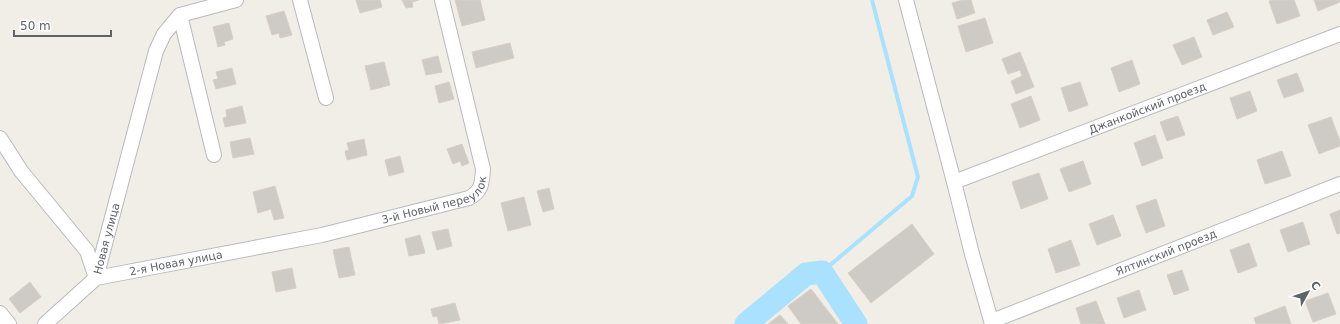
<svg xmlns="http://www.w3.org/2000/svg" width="1340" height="324" font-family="'DejaVu Sans',sans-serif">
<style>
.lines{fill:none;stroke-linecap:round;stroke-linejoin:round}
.stream{stroke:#a9e1ff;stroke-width:4}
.river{stroke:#a9e1ff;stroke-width:23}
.building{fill:#cecbc6;stroke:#d6cfc5}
.street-casing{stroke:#b7babe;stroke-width:16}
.street{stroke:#fff;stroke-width:14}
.labels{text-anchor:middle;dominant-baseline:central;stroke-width:4;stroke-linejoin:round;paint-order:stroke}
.street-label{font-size:11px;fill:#5e6367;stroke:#fff}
</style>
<rect width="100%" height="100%" fill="#f1eee7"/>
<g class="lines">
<path class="stream" d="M 822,272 L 912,196 L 918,177 L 872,0"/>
<path class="river" d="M 746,324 L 806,274 L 822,272 L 856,324"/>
</g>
<path class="building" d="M 356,0 L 380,0 L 382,7 L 360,13 Z
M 402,0 L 419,0 L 412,2 L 413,7 L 406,8 Z
M 455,0 L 480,0 L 485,20 L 462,26 Z
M 963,0 L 971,0 L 975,13 L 957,19 L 952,3 Z
M 1273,0 L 1294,0 L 1300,16 L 1277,24 L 1269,1 Z
M 1314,0 L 1340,0 L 1340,2 L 1318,11 Z
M 284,11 L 292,35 L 280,38 L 279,33 L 272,35 L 266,16 Z
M 1227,12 L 1234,27 L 1213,35 L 1207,20 Z
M 985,18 L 993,43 L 966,52 L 958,26 Z
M 229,23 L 233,39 L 224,42 L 225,45 L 218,47 L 213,27 Z
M 1194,37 L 1202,57 L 1182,65 L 1173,45 Z
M 510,43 L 514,58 L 476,68 L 472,52 Z
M 1020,52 L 1034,87 L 1016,94 L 1011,81 L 1022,76 L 1020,70 L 1008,74 L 1002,59 Z
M 438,56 L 442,72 L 426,75 L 422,60 Z
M 1132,60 L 1140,84 L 1119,92 L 1111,68 Z
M 384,62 L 390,85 L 371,90 L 365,66 Z
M 232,68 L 236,84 L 216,89 L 213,80 L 218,79 L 216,72 Z
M 1297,73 L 1304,91 L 1284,98 L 1277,80 Z
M 449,82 L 454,99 L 439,103 L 435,86 Z
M 1080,82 L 1088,105 L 1069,112 L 1061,88 Z
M 1250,91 L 1257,111 L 1237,119 L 1230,98 Z
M 1031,96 L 1040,120 L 1020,128 L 1011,104 Z
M 242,106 L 246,123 L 225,127 L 223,118 L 227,117 L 226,110 Z
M 1178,116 L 1185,135 L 1167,141 L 1160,122 Z
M 1331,117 L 1340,141 L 1340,146 L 1319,154 L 1308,125 Z
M 1155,135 L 1163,158 L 1142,166 L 1134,143 Z
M 250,138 L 254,154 L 233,158 L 230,142 Z
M 364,139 L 367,155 L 347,160 L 345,151 L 349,150 L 347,143 Z
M 462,144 L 469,163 L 462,166 L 460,161 L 453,164 L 447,149 Z
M 1282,151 L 1291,176 L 1265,184 L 1257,160 Z
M 400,156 L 404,172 L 389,176 L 385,160 Z
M 1083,161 L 1091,184 L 1069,192 L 1060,169 Z
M 1039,173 L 1048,199 L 1021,209 L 1012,182 Z
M 275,186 L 284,218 L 274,220 L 271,209 L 258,213 L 253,192 Z
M 549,188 L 554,209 L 543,212 L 537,191 Z
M 524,197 L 531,225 L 508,231 L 501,203 Z
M 1156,199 L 1165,226 L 1146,233 L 1136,206 Z
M 1340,210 L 1340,233 L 1337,234 L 1330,214 Z
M 1113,215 L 1121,236 L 1097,245 L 1089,224 Z
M 1303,222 L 1310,244 L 1288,252 L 1280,230 Z
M 912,224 L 934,254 L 871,303 L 848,273 Z
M 448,229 L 452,246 L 437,250 L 432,232 Z
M 420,235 L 425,253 L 409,256 L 405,239 Z
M 1071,240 L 1080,265 L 1056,273 L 1048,249 Z
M 1249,243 L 1257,266 L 1238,273 L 1230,250 Z
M 349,247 L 355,275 L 339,278 L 333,250 Z
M 292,268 L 296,288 L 276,292 L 272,272 Z
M 1182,270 L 1189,290 L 1174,295 L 1167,275 Z
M 30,282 L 41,297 L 20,313 L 9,299 Z
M 811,289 L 838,324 L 801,324 L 788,306 Z
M 1139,290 L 1146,310 L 1124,318 L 1117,298 Z
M 1328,293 L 1336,314 L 1313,322 L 1305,301 Z
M 1096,301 L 1105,324 L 1081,324 L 1076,308 Z
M 455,303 L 460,320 L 439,324 L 437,316 L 433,317 L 431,309 Z
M 1285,306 L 1291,324 L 1256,324 L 1254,318 Z
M 780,315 L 788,324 L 768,324 Z"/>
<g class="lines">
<defs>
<g id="street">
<path d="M 300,0 L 326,98"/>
<path d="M 906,0 L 954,182 L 972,254 L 992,324"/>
<path d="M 180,15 L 214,155"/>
<path id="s1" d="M 0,138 L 21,171 L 87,251 L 96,278 L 156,51 L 164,34 L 180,15 L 236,0"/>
<path id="s2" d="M 954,182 L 1340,34"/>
<path d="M 0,313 L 9,324"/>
<path id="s3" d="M 992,321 L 1340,184"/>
<path id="s4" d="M 45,324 L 96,278 L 322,235 L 469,198 C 482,191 482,183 483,169 L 442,0"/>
</g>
</defs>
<use href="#street" class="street-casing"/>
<use href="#street" class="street"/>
</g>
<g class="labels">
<g class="street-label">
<text stroke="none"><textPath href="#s2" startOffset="207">Джанкойский проезд</textPath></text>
<text stroke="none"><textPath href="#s4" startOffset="419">3-й Новый переулок</textPath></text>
<text stroke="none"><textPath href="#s1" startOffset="212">Новая улица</textPath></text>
<text stroke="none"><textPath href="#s3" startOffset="187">Ялтинский проезд</textPath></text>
<text stroke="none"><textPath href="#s4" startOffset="150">2-я Новая улица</textPath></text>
</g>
</g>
<g transform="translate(1308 292) rotate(50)" stroke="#ffffff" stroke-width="3" paint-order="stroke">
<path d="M0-3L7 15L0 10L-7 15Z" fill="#5e6367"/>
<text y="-6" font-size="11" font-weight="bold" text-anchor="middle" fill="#5e6367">С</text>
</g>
<path d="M14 30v6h97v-6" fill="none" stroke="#5e6367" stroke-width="2"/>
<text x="20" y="30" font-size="12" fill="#5e6367" stroke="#ffffff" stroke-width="3" paint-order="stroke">50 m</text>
</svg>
